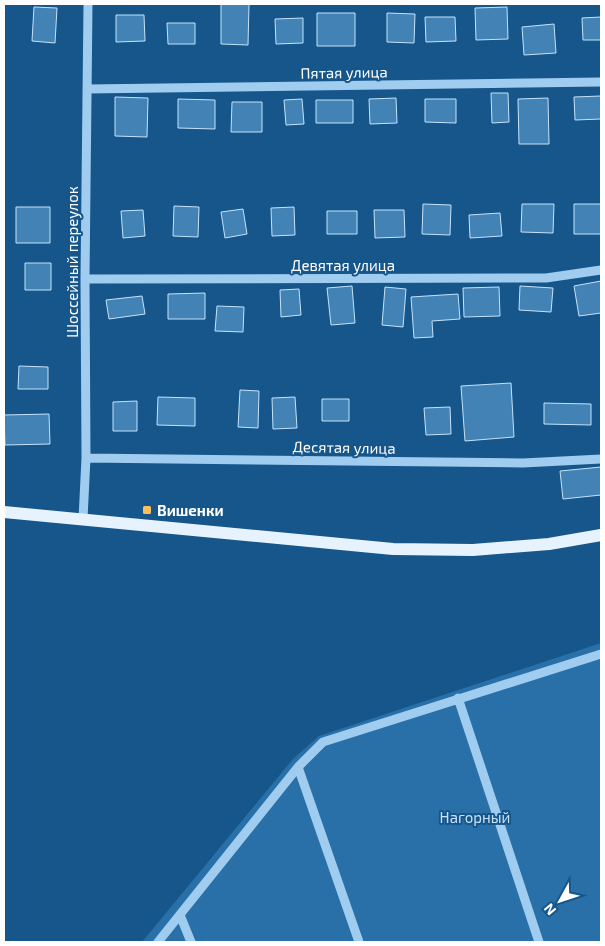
<svg xmlns="http://www.w3.org/2000/svg" width="605" height="946" font-family="'Exo 2',sans-serif">
<style>
.green{fill:#2970a9}
.building{fill:#4382b5;stroke:#c5e3fb}
.lines{fill:none;stroke-linecap:round;stroke-linejoin:round}
.minor{stroke:#9fccef;stroke-width:9}
.major{stroke:#e6f3ff;stroke-width:12}
.poi-dot{fill:#ffbe5c;stroke:#16568a;stroke-width:2}
.labels{text-anchor:middle;dominant-baseline:central;stroke-width:4;stroke-linejoin:round;paint-order:stroke}
.street-label{font-size:15px;fill:#fff;stroke:#16568a}
.poi-label{font-size:15px;font-weight:bold;fill:#fff;stroke:#16568a;text-anchor:start}
.park-label{font-size:15px;fill:#c5e3fb;stroke:#16568a}
</style>
<rect width="100%" height="100%" fill="#16568a"/>
<path class="green" d="M 601,643 L 601,942 L 142,942 L 293,759 L 319,736 Z"/>
<path class="building" d="M 221,4 L 249,4 L 248,45 L 221,44 Z
M 34,7 L 57,8 L 55,43 L 32,41 Z
M 507,7 L 508,39 L 476,40 L 475,8 Z
M 317,13 L 355,13 L 355,46 L 317,46 Z
M 387,13 L 415,14 L 414,43 L 387,42 Z
M 116,15 L 144,15 L 145,41 L 116,42 Z
M 425,17 L 455,17 L 456,41 L 426,42 Z
M 601,17 L 601,40 L 583,40 L 582,18 Z
M 303,18 L 303,43 L 276,44 L 275,19 Z
M 167,23 L 195,23 L 195,44 L 168,44 Z
M 554,24 L 556,53 L 524,55 L 522,27 Z
M 491,93 L 508,93 L 509,122 L 492,123 Z
M 601,96 L 601,119 L 575,120 L 574,97 Z
M 115,97 L 148,98 L 147,137 L 115,136 Z
M 396,98 L 397,123 L 370,124 L 369,99 Z
M 548,98 L 549,144 L 519,144 L 518,99 Z
M 178,99 L 215,100 L 215,129 L 178,128 Z
M 302,99 L 304,124 L 286,125 L 284,100 Z
M 425,99 L 456,99 L 456,123 L 425,122 Z
M 316,100 L 353,100 L 353,123 L 316,123 Z
M 232,102 L 262,102 L 262,132 L 231,132 Z
M 423,204 L 451,205 L 450,235 L 422,234 Z
M 522,204 L 554,204 L 553,233 L 521,232 Z
M 574,204 L 601,204 L 601,234 L 574,234 Z
M 174,206 L 199,207 L 198,237 L 173,236 Z
M 16,207 L 50,207 L 50,243 L 16,243 Z
M 294,207 L 295,235 L 272,236 L 271,208 Z
M 243,209 L 247,234 L 225,238 L 221,212 Z
M 143,210 L 145,236 L 123,238 L 121,211 Z
M 374,210 L 404,210 L 405,237 L 375,238 Z
M 327,211 L 357,211 L 357,234 L 327,234 Z
M 500,213 L 502,236 L 470,238 L 469,215 Z
M 25,263 L 51,263 L 51,290 L 25,290 Z
M 601,281 L 601,313 L 579,316 L 574,286 Z
M 352,286 L 355,323 L 331,325 L 327,288 Z
M 520,286 L 553,288 L 551,312 L 519,310 Z
M 385,287 L 406,289 L 403,327 L 382,325 Z
M 499,287 L 500,316 L 464,317 L 463,288 Z
M 299,289 L 301,315 L 281,317 L 280,290 Z
M 205,293 L 205,319 L 168,319 L 168,294 Z
M 458,294 L 460,319 L 432,321 L 433,337 L 414,338 L 411,297 Z
M 142,296 L 145,314 L 109,319 L 106,300 Z
M 217,306 L 244,307 L 243,332 L 215,331 Z
M 19,366 L 48,367 L 48,389 L 18,389 Z
M 511,383 L 514,437 L 465,441 L 461,386 Z
M 240,390 L 259,391 L 258,428 L 238,427 Z
M 158,397 L 195,398 L 195,426 L 157,425 Z
M 295,397 L 297,428 L 273,429 L 272,398 Z
M 322,399 L 349,399 L 349,421 L 322,421 Z
M 137,401 L 137,431 L 113,431 L 113,402 Z
M 544,403 L 591,404 L 591,425 L 544,424 Z
M 450,407 L 451,434 L 426,435 L 424,408 Z
M 49,414 L 50,444 L 5,445 L 4,415 Z
M 601,467 L 601,495 L 563,499 L 560,471 Z"/>
<g class="lines">
<path class="minor" d="M 87,89 L 601,82
M 85,279 L 546,278 L 601,270
M 86,458 L 523,463 L 601,459
M 83,519 L 86,458 L 85,279 L 88,4
M 458,698 L 539,942
M 298,767 L 359,942
M 180,915 L 191,942
M 158,942 L 298,767 L 323,742 L 601,654"/>
<path class="major" d="M 4,512 L 393,549 L 473,550 L 549,544 L 601,535"/>
</g>
<rect class="poi-dot" x="142" y="505" width="10" height="10" rx="2.5"/>
<g class="labels">
<g class="street-label">
<text transform="translate(344 72) rotate(-1)">Пятая улица</text>
<text transform="translate(72 262) rotate(-90)">Шоссейный переулок</text>
<text x="343" y="265">Девятая улица</text>
<text transform="translate(344 447) rotate(1)">Десятая улица</text>
</g>
<g class="poi-label">
<text x="157" y="510">Вишенки</text>
</g>
<g class="park-label">
<text x="475" y="817">Нагорный</text>
</g>
</g>
<rect width="605" height="946" fill="none" stroke="#ffffff" stroke-width="10"/>
<g transform="translate(560 901) rotate(230)" stroke="#16568a" stroke-width="4" paint-order="stroke">
<path d="M0-4L9 19L0 12L-9 19Z" fill="#ffffff"/>
<text y="-8" font-size="14" font-weight="bold" text-anchor="middle" fill="#ffffff">N</text>
</g>
</svg>
